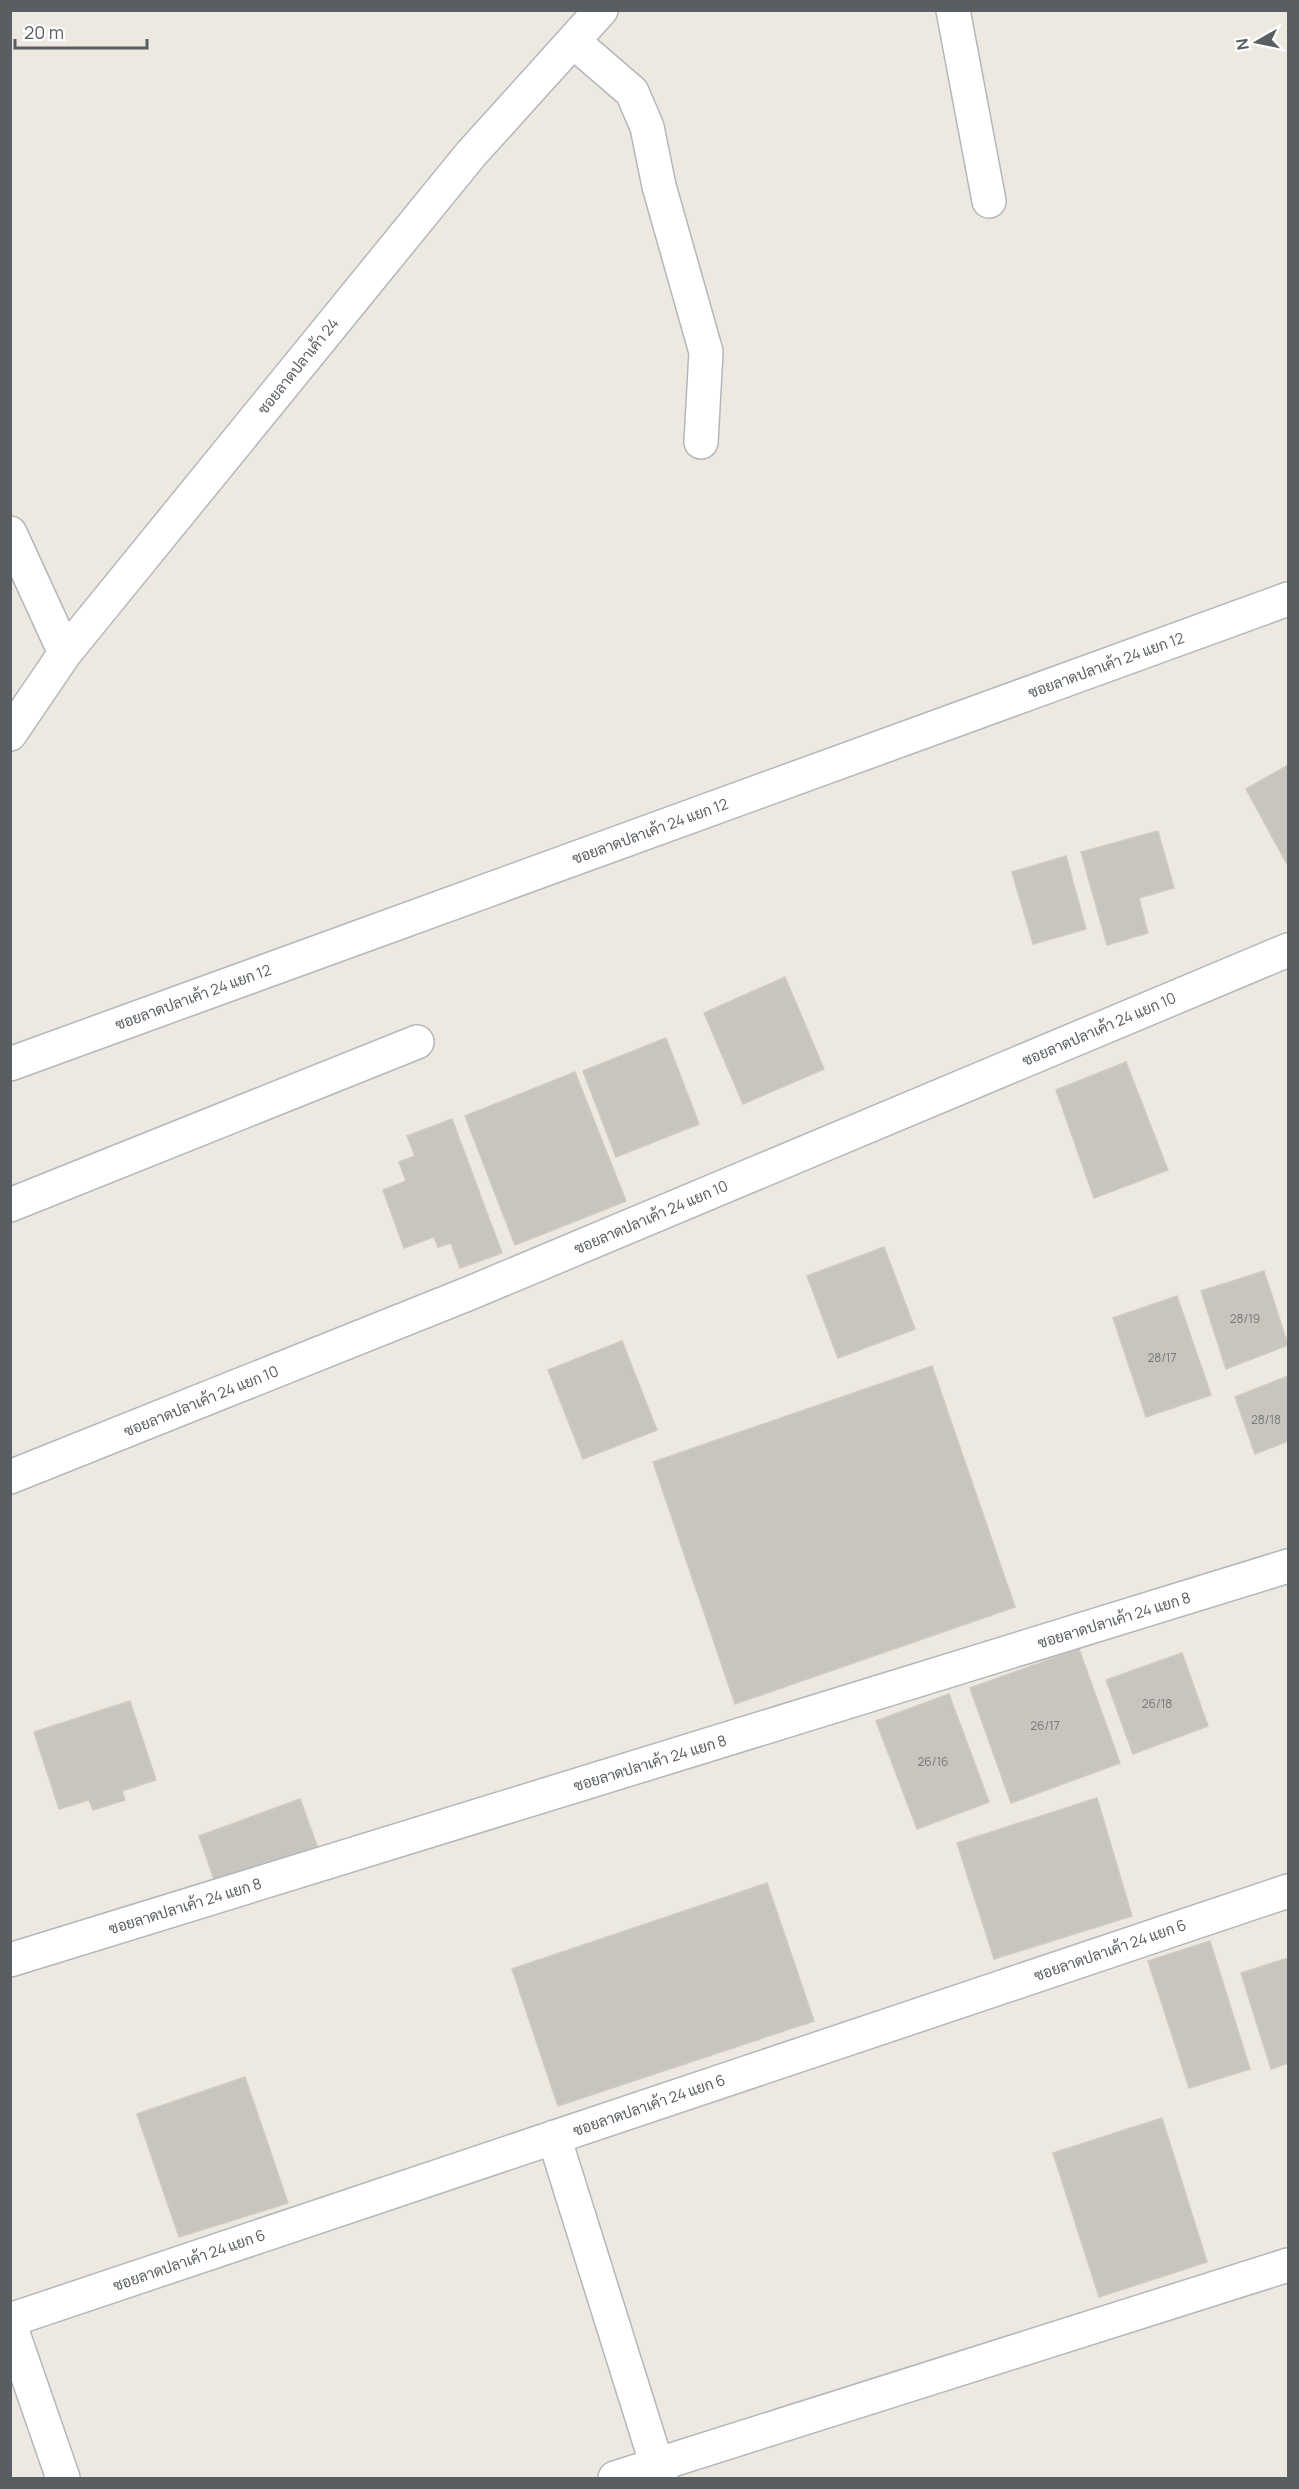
<svg xmlns="http://www.w3.org/2000/svg" width="1299" height="2489" font-family="Manrope,Sarabun,sans-serif">
<style>
.building{fill:#c8c4be;stroke:#d2cabf;stroke-width:1.5}
.lines{fill:none;stroke-linecap:round;stroke-linejoin:round}
.minor-casing{stroke:#b3b7bc;stroke-width:36}
.minor{stroke:#fff;stroke-width:33}
.labels{text-anchor:middle;dominant-baseline:central;stroke-width:4.5;stroke-linejoin:round;paint-order:stroke}
.number-label{font-size:12px;fill:#757879}
.street-label{font-size:15px;fill:#595e62;stroke:#fff}
</style>
<rect width="100%" height="100%" fill="#ede9e0"/>
<path class="building" d="M 1288,765 L 1288,866 L 1246,789 Z
M 1158,831 L 1174,888 L 1139,898 L 1148,933 L 1107,945 L 1081,852 Z
M 1066,856 L 1086,929 L 1033,944 L 1012,872 Z
M 785,977 L 824,1069 L 743,1104 L 704,1013 Z
M 666,1038 L 699,1124 L 616,1157 L 583,1071 Z
M 1126,1062 L 1168,1170 L 1094,1198 L 1056,1090 Z
M 575,1072 L 626,1201 L 515,1245 L 465,1116 Z
M 452,1119 L 502,1253 L 460,1268 L 451,1243 L 438,1247 L 434,1237 L 404,1248 L 383,1190 L 406,1181 L 399,1162 L 415,1156 L 407,1136 Z
M 884,1247 L 915,1329 L 838,1358 L 807,1276 Z
M 1264,1271 L 1288,1345 L 1226,1369 L 1201,1291 Z
M 1177,1296 L 1211,1395 L 1146,1417 L 1113,1318 Z
M 622,1341 L 657,1430 L 583,1459 L 548,1370 Z
M 932,1366 L 1015,1607 L 735,1704 L 653,1462 Z
M 1288,1376 L 1288,1441 L 1255,1454 L 1235,1397 Z
M 1079,1649 L 1120,1763 L 1011,1803 L 970,1688 Z
M 1182,1653 L 1208,1726 L 1133,1754 L 1106,1680 Z
M 949,1694 L 989,1802 L 917,1829 L 876,1721 Z
M 130,1701 L 156,1780 L 122,1791 L 125,1800 L 93,1810 L 89,1800 L 59,1809 L 34,1732 Z
M 1097,1798 L 1132,1916 L 994,1959 L 957,1843 Z
M 300,1799 L 318,1848 L 216,1885 L 199,1836 Z
M 767,1883 L 814,2021 L 558,2106 L 512,1969 Z
M 1210,1941 L 1250,2069 L 1189,2088 L 1148,1961 Z
M 1288,1958 L 1288,2063 L 1271,2069 L 1241,1973 Z
M 245,2077 L 288,2203 L 179,2237 L 137,2114 Z
M 1162,2118 L 1207,2262 L 1099,2297 L 1053,2153 Z"/>
<g class="lines">
<defs>
<path id="minor" d="M 953,10 L 989,201
M 574,42 L 632,92 L 647,127 L 659,186 L 706,352 L 701,442
M 10,533 L 65,653
M 10,734 L 65,653 L 471,154 L 601,10
M 10,1064 L 1288,599
M 10,1205 L 417,1042
M 10,1477 L 470,1293 L 1288,950
M 10,1960 L 1288,1566
M 554,2137 L 661,2478
M 10,2320 L 1288,1891
M 10,2325 L 63,2478
M 615,2478 L 1288,2265"/>
</defs>
<use href="#minor" class="minor-casing"/>
<use href="#minor" class="minor"/>
</g>
<g class="labels">
<g class="number-label">
<text x="1245" y="1318">28/19</text>
<text x="1162" y="1357">28/17</text>
<text x="1266" y="1419">28/18</text>
<text x="1157" y="1703">26/18</text>
<text x="1045" y="1725">26/17</text>
<text x="933" y="1761">26/16</text>
</g>
<g class="street-label">
<text transform="translate(298 366) rotate(-51)">ซอยลาดปลาเค้า 24</text>
<text transform="translate(1106 665) rotate(-20)">ซอยลาดปลาเค้า 24 แยก 12</text>
<text transform="translate(650 831) rotate(-20)">ซอยลาดปลาเค้า 24 แยก 12</text>
<text transform="translate(193 997) rotate(-20)">ซอยลาดปลาเค้า 24 แยก 12</text>
<text transform="translate(1099 1029) rotate(-23)">ซอยลาดปลาเค้า 24 แยก 10</text>
<text transform="translate(651 1217) rotate(-23)">ซอยลาดปลาเค้า 24 แยก 10</text>
<text transform="translate(201 1401) rotate(-22)">ซอยลาดปลาเค้า 24 แยก 10</text>
<text transform="translate(1114 1620) rotate(-17)">ซอยลาดปลาเค้า 24 แยก 8</text>
<text transform="translate(650 1763) rotate(-17)">ซอยลาดปลาเค้า 24 แยก 8</text>
<text transform="translate(185 1906) rotate(-17)">ซอยลาดปลาเค้า 24 แยก 8</text>
<text transform="translate(1110 1950) rotate(-19)">ซอยลาดปลาเค้า 24 แยก 6</text>
<text transform="translate(649 2105) rotate(-19)">ซอยลาดปลาเค้า 24 แยก 6</text>
<text transform="translate(189 2260) rotate(-19)">ซอยลาดปลาเค้า 24 แยก 6</text>
</g>
</g>
<rect width="1299" height="2489" fill="none" stroke="#595e62" stroke-width="24"/>
<g transform="translate(1257 42) rotate(261)" stroke="#ffffff" stroke-width="4.5" paint-order="stroke">
<path d="M0-4.5L10 22L0 15L-10 22Z" fill="#595e62"/>
<text y="-9" font-size="16" font-weight="bold" text-anchor="middle" fill="#595e62">N</text>
</g>
<path d="M15 39v9h132v-9" fill="none" stroke="#595e62" stroke-width="3"/>
<text x="24" y="39" font-size="18" fill="#595e62" stroke="#ffffff" stroke-width="4.5" paint-order="stroke">20 m</text>
</svg>
